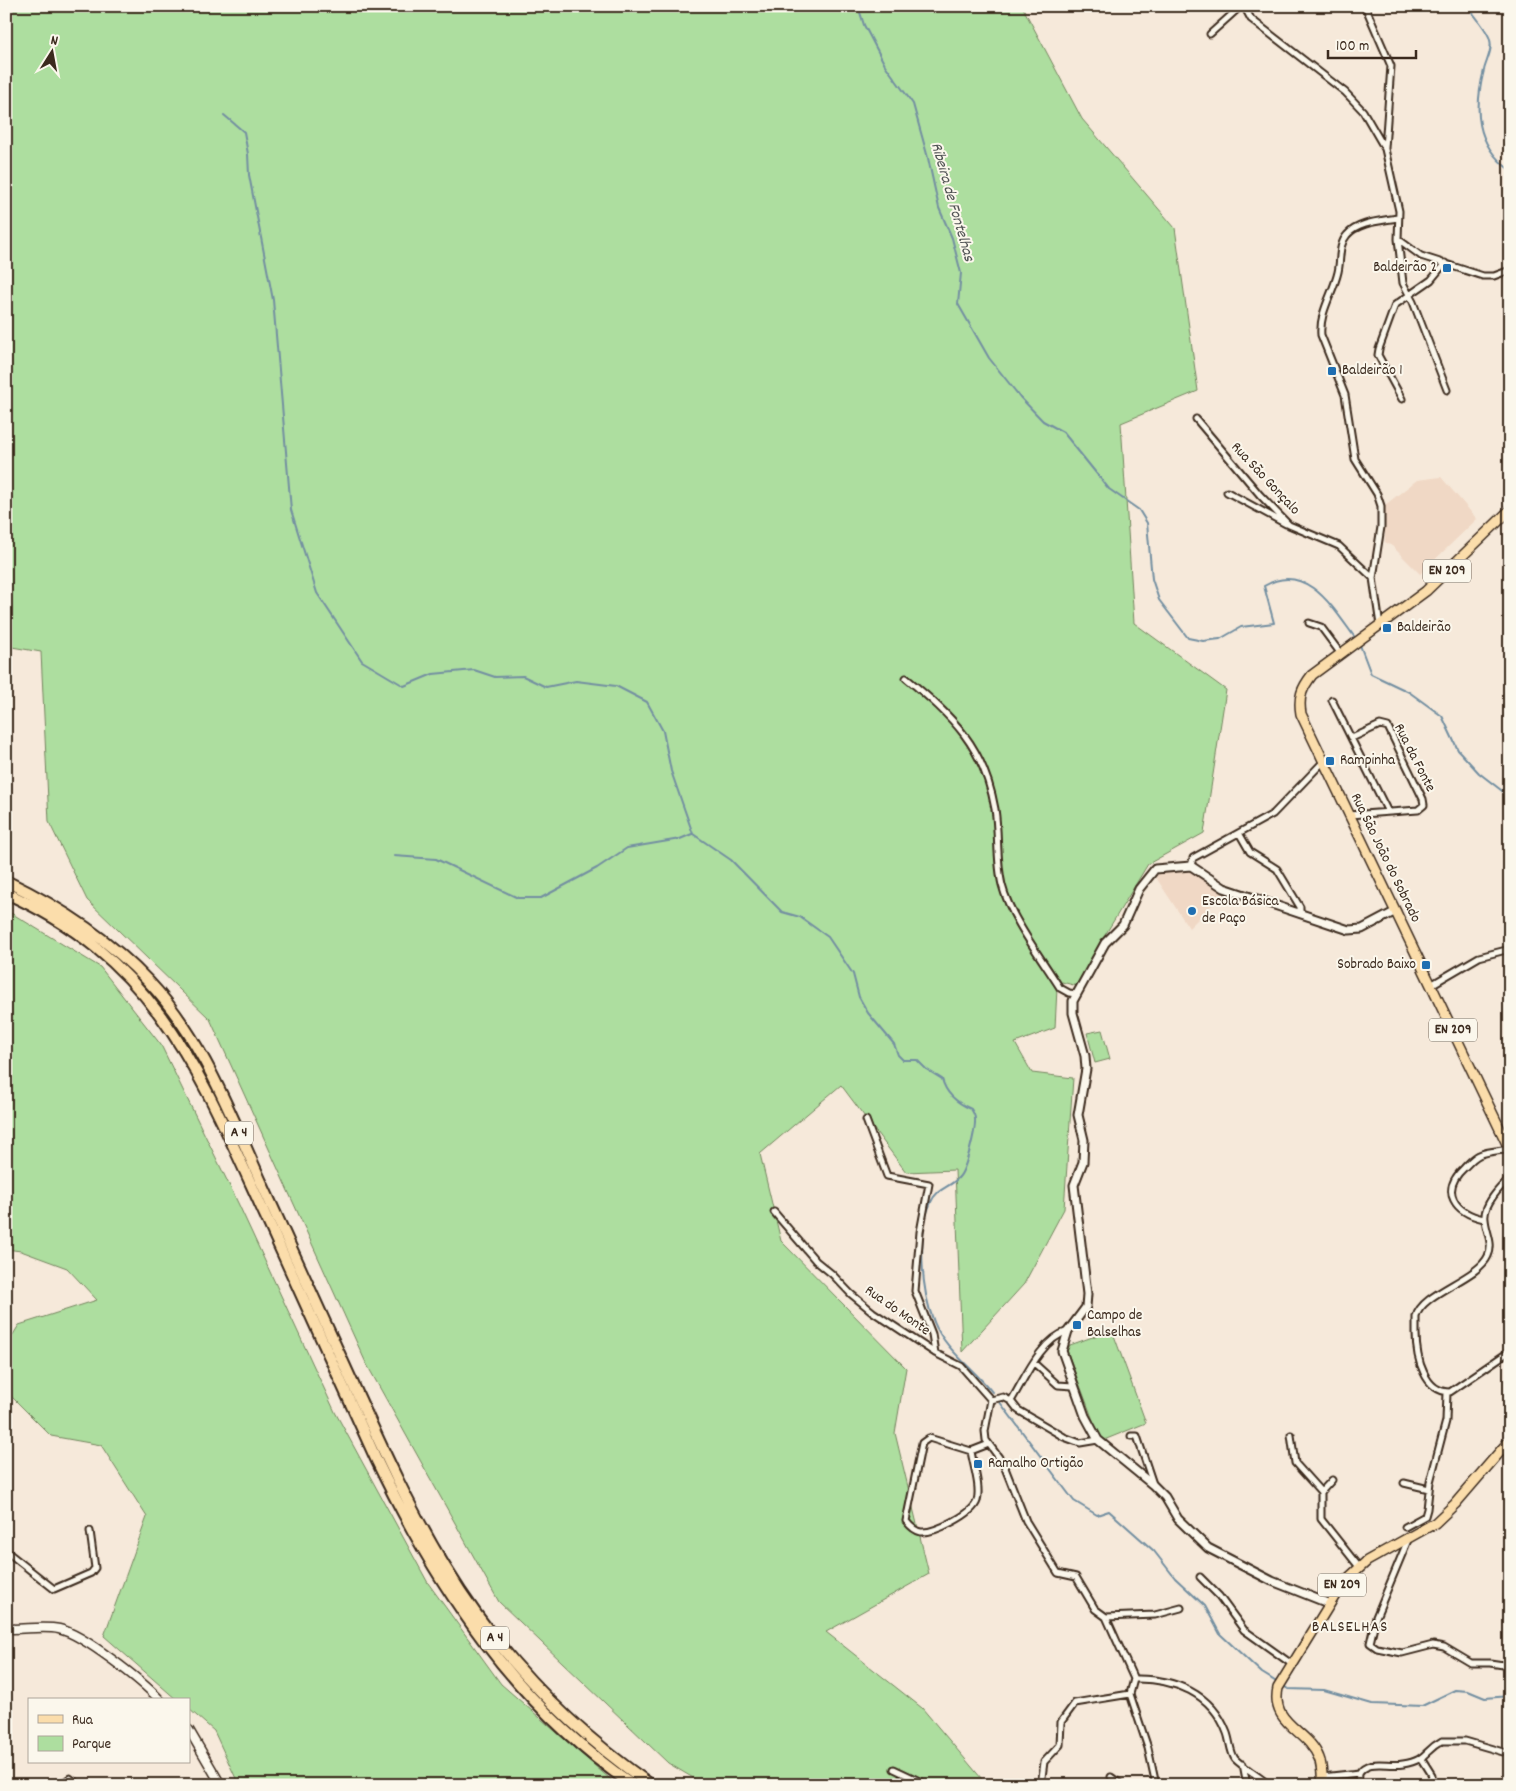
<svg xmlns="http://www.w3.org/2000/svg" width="1516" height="1791" font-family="Dekko,sans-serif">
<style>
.built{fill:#f0d8c5}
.green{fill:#adde9f;stroke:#74845e}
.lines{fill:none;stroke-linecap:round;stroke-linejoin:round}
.stream{stroke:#738fa1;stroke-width:2}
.minor-casing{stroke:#3b2a1e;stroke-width:9}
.tertiary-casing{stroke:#3b2a1e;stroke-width:11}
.secondary-casing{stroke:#3b2a1e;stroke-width:11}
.primary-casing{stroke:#3b2a1e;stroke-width:12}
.motorway-casing{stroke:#3b2a1e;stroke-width:14}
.minor{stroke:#fbf7ec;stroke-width:5}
.tertiary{stroke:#fbf7ec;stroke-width:7}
.secondary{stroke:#fbf7ec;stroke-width:8}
.primary{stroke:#fbddab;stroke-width:9}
.motorway{stroke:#fbddab;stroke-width:10}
.poi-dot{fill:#1f6fb2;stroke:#fbf7ec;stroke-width:2}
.labels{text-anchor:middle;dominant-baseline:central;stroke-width:4;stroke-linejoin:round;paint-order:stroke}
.shield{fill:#fbf7ec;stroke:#75685c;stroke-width:1}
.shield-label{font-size:14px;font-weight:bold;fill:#3b2a1e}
.poi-label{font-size:15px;fill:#3b2a1e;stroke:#fbf7ec;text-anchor:start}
.street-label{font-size:15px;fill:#3b2a1e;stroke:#fbf7ec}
.water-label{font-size:16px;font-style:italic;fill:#525455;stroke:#fbf7ec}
.neighbourhood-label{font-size:16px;letter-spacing:1px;fill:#3b2a1e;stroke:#fbf7ec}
</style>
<rect width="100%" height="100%" fill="#f6e9da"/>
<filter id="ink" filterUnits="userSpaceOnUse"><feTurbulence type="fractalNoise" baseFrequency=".02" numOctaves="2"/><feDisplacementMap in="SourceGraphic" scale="10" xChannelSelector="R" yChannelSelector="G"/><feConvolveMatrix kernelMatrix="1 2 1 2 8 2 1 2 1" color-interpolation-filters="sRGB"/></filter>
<g filter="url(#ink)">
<path class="built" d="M 1441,477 L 1477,519 L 1420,574 L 1392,546 L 1385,542 L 1385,505 L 1417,480 Z
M 1175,869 L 1188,870 L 1225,892 L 1189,928 L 1155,876 L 1162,871 Z"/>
<path class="green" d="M 6,6 L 1022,6 L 1082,119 L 1175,228 L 1198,391 L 1121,423 L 1134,623 L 1226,690 L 1204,833 L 1148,864 L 1102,940 L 1077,986 L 1062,982 L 1057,988 L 1055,1028 L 1015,1043 L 1032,1073 L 1073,1078 L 1064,1209 L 1024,1284 L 962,1352 L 955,1170 L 906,1172 L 841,1085 L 760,1154 L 781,1241 L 906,1368 L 895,1433 L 929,1574 L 826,1632 L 922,1708 L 987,1785 L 705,1785 L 668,1763 L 499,1602 L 366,1363 L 210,1019 L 87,900 L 49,822 L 41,652 L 6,646 Z
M 6,910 L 100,967 L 161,1045 L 239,1205 L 335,1412 L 428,1583 L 501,1684 L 617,1785 L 239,1785 L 214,1731 L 189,1709 L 189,1700 L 177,1700 L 104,1636 L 147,1517 L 101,1445 L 51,1436 L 6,1391 L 6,1346 L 19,1325 L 97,1300 L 67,1268 L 21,1251 L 6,1249 Z
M 1102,1030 L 1110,1059 L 1095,1063 L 1087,1033 Z
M 1112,1330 L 1146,1423 L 1104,1440 L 1099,1436 L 1067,1351 L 1070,1345 Z"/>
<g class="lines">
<path class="stream" d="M 858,6 L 864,25 L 885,65 L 913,104 L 928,158 L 939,208 L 952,238 L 961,273 L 958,304 L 989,358 L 1020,397 L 1043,421 L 1063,432 L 1109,489 L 1139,510 L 1147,523 L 1152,579 L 1159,600 L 1188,638 L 1203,641 L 1220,639 L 1241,627 L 1274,623 L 1264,586 C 1307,560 1335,611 1356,639
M 1466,6 C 1472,11 1489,33 1490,40 C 1493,50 1486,61 1484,70 C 1474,109 1475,144 1510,170
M 224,115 L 244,132 L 248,154 L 249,175 L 273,300 L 291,510 L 317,593 L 362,661 L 404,686 L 433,674 L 474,670 L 495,677 L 523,676 L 546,687 L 576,681 L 616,686 L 647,702 L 663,731 L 671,771 L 693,834 L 731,860 L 782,912 L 800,917 L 828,937 L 853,974 L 859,997 L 868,1013 L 894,1044 L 898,1055 L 903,1060 L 917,1060 L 926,1069 L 942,1079 C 946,1094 957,1103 971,1109 C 973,1112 975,1115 975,1119 C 976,1129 966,1170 959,1177 C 950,1188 937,1188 931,1202 C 917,1233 921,1291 934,1322 C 945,1350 974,1369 992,1392
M 1360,645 L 1371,674 L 1409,692 L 1442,716 L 1458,750 L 1479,773 L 1510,797
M 394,856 L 436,859 L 518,898 L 541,898 L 597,868 L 627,848 L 680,839 L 692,834
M 999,1401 L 1074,1501 L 1097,1515 L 1109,1511 L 1154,1551 L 1175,1578 L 1205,1606 L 1220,1634 L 1262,1673 L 1278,1683
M 1282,1685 L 1288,1689 L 1324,1690 L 1372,1704 L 1399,1705 L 1422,1706 L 1455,1690 L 1468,1691 L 1485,1698 L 1510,1696"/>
<defs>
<path id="minor" d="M 1244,6 L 1251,19 L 1345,92 L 1363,111 L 1385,149 L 1399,211 L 1398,239 L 1421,256 L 1483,276 L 1494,276 L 1510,270
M 1365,6 L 1391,66 L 1385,148
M 1210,34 L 1241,6
M 1398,239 L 1403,283 L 1413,302 L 1447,390
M 1402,399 L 1378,355 L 1379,349 L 1395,305 L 1431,280 L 1445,263
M 1196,419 L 1260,495 L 1289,525 L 1339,546 L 1373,578
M 1227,492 L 1286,524
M 1309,623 L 1321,627 L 1341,654
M 1380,625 L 1373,578 L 1381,527 L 1381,506 L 1377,494 L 1355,459 L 1345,395 L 1321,335 C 1319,312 1333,294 1338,272 C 1341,260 1338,245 1347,235 C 1358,222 1381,221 1397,218
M 906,678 C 953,717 984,746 995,809 C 999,834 996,860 1002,885 C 1010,917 1042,959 1060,988 L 1069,993 L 1076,994
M 1332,700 L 1388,812
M 1349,815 L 1418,810 L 1424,805 L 1423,799 L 1388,727 L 1380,725 L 1352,738
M 1239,833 L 1250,852 L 1277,869 L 1300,907 L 1300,914
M 1191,866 L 1193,858 L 1273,814 L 1323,762
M 1431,985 L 1479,957 L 1510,949
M 866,1120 L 887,1176 L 929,1184 L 920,1232 L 915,1291 L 932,1334 L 935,1353
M 1510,1178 C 1500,1187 1483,1205 1485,1219 C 1486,1233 1494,1243 1488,1256 C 1478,1279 1421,1293 1416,1317 C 1416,1322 1416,1328 1416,1333 C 1416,1347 1418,1361 1424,1373 C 1429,1384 1438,1392 1450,1392 L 1510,1351
M 774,1212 L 816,1261 L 832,1274 L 851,1294 L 873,1312 L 935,1353 L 961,1366 L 991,1400
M 1484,1219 C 1455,1213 1439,1191 1464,1168 C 1469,1163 1473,1158 1479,1155 C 1488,1151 1500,1151 1510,1149
M 1034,1363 L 1058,1385 L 1073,1386
M 1011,1401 C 1025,1378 1041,1339 1068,1331
M 1291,1435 L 1295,1463 L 1321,1492
M 1131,1436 L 1137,1436 L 1153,1484
M 1098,1440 L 1080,1443 L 1064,1437 L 1018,1410 L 1011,1401 L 1003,1397 L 991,1400 L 985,1431 L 986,1440 L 1003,1463 L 1026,1521 L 1058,1573 L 1076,1577 L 1095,1609 L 1106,1617 L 1134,1679
M 971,1451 C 973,1465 981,1487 977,1501 C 973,1514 935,1533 921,1532 C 915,1531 910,1526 906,1521 L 922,1443 L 929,1438 L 971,1451 L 989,1444
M 1332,1480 L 1321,1492 L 1321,1519 L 1359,1567
M 1404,1483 L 1429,1489
M 1405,1527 L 1425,1516 L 1427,1509 L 1430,1482 L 1446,1421 L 1447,1392
M 1408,1540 L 1376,1617 L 1370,1643 L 1377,1648 L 1402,1653 L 1433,1645 L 1444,1647 L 1471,1663 L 1490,1663 L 1510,1666
M 6,1551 L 54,1589 L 91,1573 L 95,1568 L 90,1531
M 1200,1577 L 1219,1596 L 1244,1630 L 1293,1665
M 1106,1617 L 1155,1615 L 1181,1608
M 1134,1679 C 1174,1678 1212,1693 1227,1733 C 1230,1741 1230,1752 1235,1759 C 1244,1768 1259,1776 1269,1785
M 1134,1679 L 1130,1694 L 1148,1748 L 1156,1785
M 1422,1759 L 1432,1775 L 1429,1785
M 1243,1764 L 1247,1785
M 894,1769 L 928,1785
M 1359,1773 C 1368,1758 1388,1767 1403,1764 C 1428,1760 1423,1751 1442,1741 L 1465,1741 L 1510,1754
M 1111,1777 L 1122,1785
M 1322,1777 L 1359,1773 L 1358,1785
M 6,1782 L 10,1785
M 60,1785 L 70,1778 L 79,1785
M 1041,1785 L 1044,1762 L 1060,1745 L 1061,1722 L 1075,1703 L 1130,1694"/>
<path id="tertiary" d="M 1330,1604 L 1272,1581 L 1208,1548 L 1178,1519 L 1165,1497 L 1153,1485 L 1098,1440 L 1085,1416 L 1062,1351 L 1068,1331 L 1086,1307 L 1087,1294 L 1074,1185 L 1083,1162 L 1084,1140 L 1078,1115 L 1086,1069 L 1085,1056 L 1073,1013 L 1073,1001 L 1105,943 L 1123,925 L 1139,889 L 1155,869 L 1191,866 L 1224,888 L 1349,930 L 1362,929 L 1396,911"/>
<path id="secondary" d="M 6,1626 L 13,1629 C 27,1629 45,1626 59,1629 C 83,1634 142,1681 160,1700
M 189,1730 L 221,1785"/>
<path id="primary" d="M 1510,510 L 1426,591 L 1312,675 C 1302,688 1298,697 1301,714 L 1510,1150
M 1323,1785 C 1322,1776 1322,1765 1319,1758 C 1308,1729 1270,1725 1278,1688 L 1342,1584 L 1367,1561 L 1435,1523 L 1455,1504 L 1510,1440"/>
<path id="motorway" d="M 6,881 C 60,907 108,938 149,982 C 203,1039 231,1116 263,1186 C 291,1248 320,1310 348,1373 C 378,1439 407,1505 445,1567 C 497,1653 568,1727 651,1785
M 6,893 C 159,961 201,1076 266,1217 C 303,1298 339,1378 376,1459 C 436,1585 515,1705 633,1785"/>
</defs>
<use href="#minor" class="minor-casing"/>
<use href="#tertiary" class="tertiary-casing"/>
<use href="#secondary" class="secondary-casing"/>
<use href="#primary" class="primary-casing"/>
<use href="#motorway" class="motorway-casing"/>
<use href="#minor" class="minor"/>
<use href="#tertiary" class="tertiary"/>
<use href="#secondary" class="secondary"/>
<use href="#primary" class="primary"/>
<use href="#motorway" class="motorway"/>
</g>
</g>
<g class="poi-dot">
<rect x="1442" y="263" width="10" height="10" rx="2.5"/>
<rect x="1327" y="366" width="10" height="10" rx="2.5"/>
<rect x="1382" y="623" width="10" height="10" rx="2.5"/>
<rect x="1325" y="756" width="10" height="10" rx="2.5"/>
<circle cx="1192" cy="911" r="5"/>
<rect x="1421" y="960" width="10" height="10" rx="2.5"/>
<rect x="1072" y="1320" width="10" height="10" rx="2.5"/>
<rect x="973" y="1459" width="10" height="10" rx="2.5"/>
</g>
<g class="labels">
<g class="shield">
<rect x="1423" y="559.5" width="48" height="23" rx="4"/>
<rect x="1429" y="1018.5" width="48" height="23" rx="4"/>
<rect x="225" y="1121.5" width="28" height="23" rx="4"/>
<rect x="1318" y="1573.5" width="48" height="23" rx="4"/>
<rect x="481" y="1626.5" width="28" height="23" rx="4"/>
</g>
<g class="shield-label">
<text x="1447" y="571">EN 209</text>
<text x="1453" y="1030">EN 209</text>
<text x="239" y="1133">A 4</text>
<text x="1342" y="1585">EN 209</text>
<text x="495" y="1638">A 4</text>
</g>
<g class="poi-label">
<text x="1437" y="268" text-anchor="end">Baldeirão 2</text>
<text x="1342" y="371">Baldeirão 1</text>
<text x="1397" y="628">Baldeirão</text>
<text x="1340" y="761">Rampinha</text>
<text x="1202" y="902">Escola Básica<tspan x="1202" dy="17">de Paço</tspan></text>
<text x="1416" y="965" text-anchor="end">Sobrado Baixo</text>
<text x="1087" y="1316">Campo de<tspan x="1087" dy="17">Balselhas</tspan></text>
<text x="988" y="1464">Ramalho Ortigão</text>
</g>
<g class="street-label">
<text transform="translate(1265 479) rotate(47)">Rua São Gonçalo</text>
<text transform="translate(1414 758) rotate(63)">Rua da Fonte</text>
<text transform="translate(1385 858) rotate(64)">Rua São João do Sobrado</text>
<text transform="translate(897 1311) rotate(35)">Rua do Monte</text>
</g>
<g class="water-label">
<text transform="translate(952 202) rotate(74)">Ribeira de Fontelhas</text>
</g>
<g class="neighbourhood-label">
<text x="1350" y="1627">BALSELHAS</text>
</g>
</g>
<rect width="1516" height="1791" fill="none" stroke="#fbf7ec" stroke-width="25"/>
<rect x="12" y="12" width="1491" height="1766" fill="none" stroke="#3b2a1e" stroke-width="2" filter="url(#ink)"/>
<rect x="28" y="1698" width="162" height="65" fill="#fbf7ec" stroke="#aea59a"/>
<rect x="38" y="1715" width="25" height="8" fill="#fbddab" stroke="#aea59a"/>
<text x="72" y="1724" font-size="15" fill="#3b2a1e">Rua</text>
<rect x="38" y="1736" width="25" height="15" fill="#adde9f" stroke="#aea59a"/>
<text x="72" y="1748" font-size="15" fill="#3b2a1e">Parque</text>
<g transform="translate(52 52) rotate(11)" stroke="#fbf7ec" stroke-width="4" paint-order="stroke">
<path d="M0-4L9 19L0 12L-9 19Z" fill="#3b2a1e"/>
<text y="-8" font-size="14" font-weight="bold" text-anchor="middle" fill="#3b2a1e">N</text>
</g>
<path d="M1328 50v8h88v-8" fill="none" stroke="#3b2a1e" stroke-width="2.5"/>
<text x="1336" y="50" font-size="15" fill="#3b2a1e" stroke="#fbf7ec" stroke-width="4" paint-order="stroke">100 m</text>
</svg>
